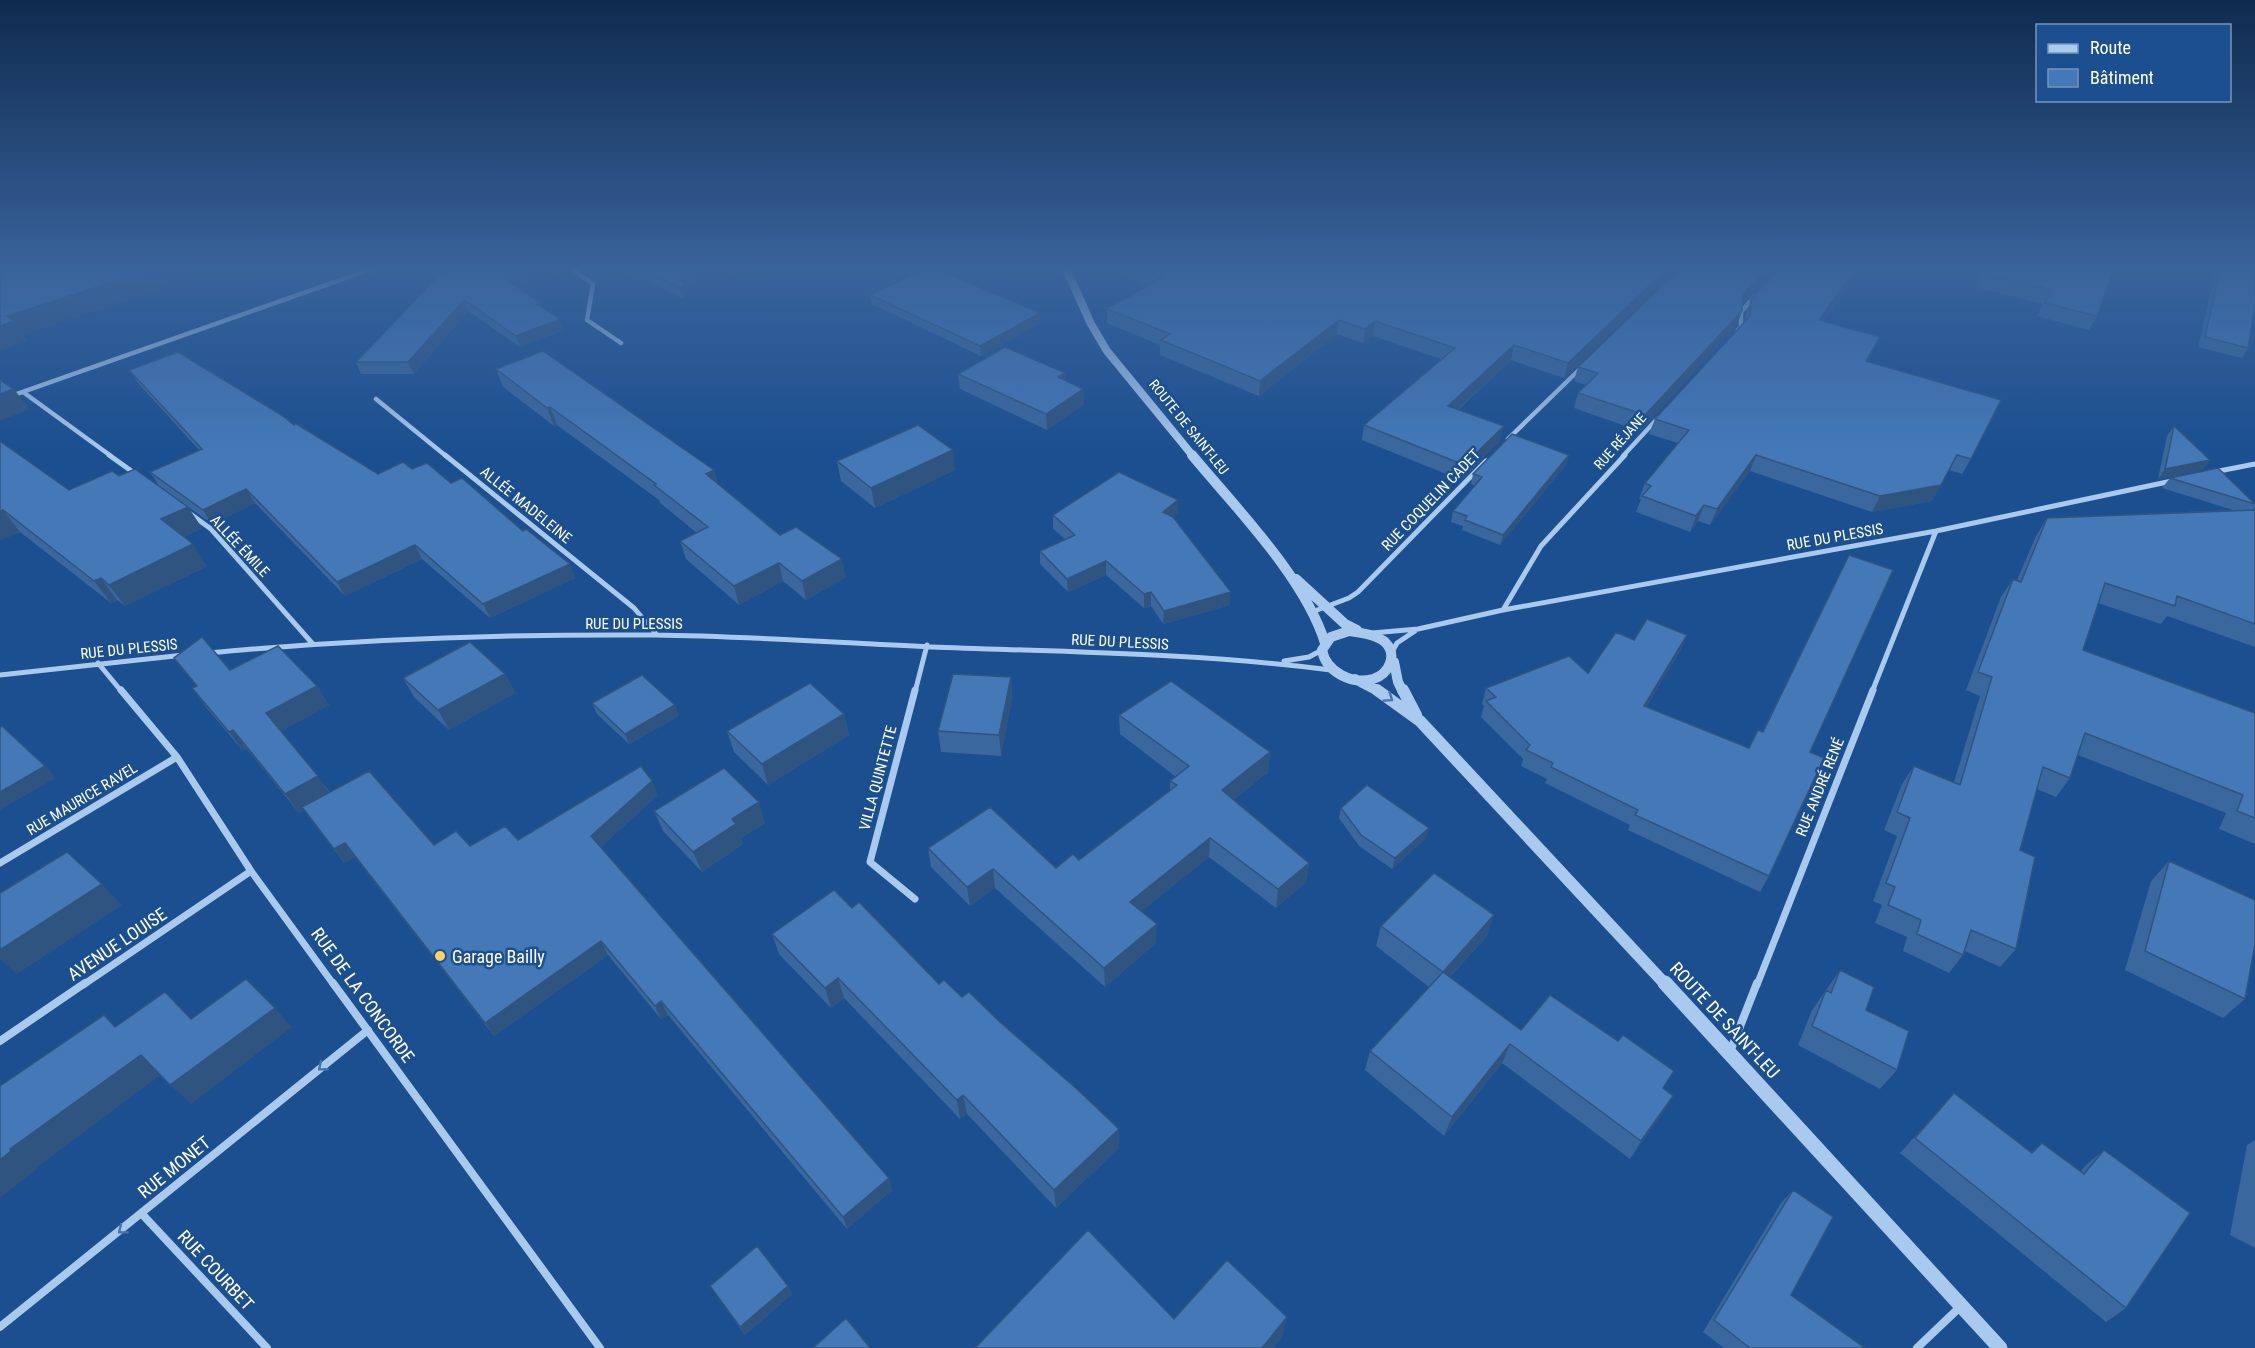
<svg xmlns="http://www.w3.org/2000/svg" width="2255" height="1348" font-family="'Roboto Condensed',sans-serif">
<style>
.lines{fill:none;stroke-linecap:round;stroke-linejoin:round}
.minor-far3{stroke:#a9c9ee;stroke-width:4.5}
.minor-far2{stroke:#a9c9ee;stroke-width:5}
.minor-far1{stroke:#a9c9ee;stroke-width:7}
.minor{stroke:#a9c9ee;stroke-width:8}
.tertiary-far3{stroke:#a9c9ee;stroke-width:8}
.tertiary-far2{stroke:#a9c9ee;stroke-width:10}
.tertiary-far1{stroke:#a9c9ee;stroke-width:12}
.tertiary{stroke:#a9c9ee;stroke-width:15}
.wall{fill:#3a679d}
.shaded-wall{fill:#305480}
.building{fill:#4478b7;stroke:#305480;stroke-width:1.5}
.oneway{stroke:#4674ac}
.poi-dot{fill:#ffd166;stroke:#1b4f8f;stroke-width:2}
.labels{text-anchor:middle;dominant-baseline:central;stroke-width:5;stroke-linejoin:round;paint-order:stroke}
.far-street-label{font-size:14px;fill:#fff;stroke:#1b4f8f}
.street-label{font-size:15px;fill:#fff;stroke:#1b4f8f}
.near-street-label{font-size:18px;fill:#fff;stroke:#1b4f8f}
.near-poi-label{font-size:18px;fill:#fff;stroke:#1b4f8f;text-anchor:start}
</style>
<rect width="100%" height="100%" fill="#1b4f8f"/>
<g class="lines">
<path class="minor-far3" d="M 568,266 L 593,284 L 587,320 L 621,343
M 1738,330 L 1741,327 L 1741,312 L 1755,296
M 23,392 L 111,456
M 376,399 L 446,456
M 0,400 L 380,266
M 1508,439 L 1582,367
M 1623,456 L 1658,418"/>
<path class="minor-far2" d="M 109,455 L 137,475
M 445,455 L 634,608 L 657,635
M 2214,472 L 2255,464
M 189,513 L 211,529 L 312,643
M 1503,610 L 1541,546 L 1625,455
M 1312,612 L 1349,598 L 1358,592 L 1486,461
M 1372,633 L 1418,629 L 1503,610 L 1936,531 L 2172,481
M 1392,652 L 1397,643 L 1415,631
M 209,653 C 357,639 506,634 654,635 C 747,636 839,643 931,647 C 1064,652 1199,653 1331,670
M 1284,661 L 1309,657 L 1322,650
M 98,663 L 122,692
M 0,675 L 184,655
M 915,692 L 927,645
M 1872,692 L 1936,531"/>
<path class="minor-far1" d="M 121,690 L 177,757 L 251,871 L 334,985
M 0,863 L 177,757
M 915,899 L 870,862 L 915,690
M 83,985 L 251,871
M 1757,985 L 1873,690"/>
<path class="minor" d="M 333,983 L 600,1348
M 0,1041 L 85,983
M 1730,1052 L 1757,983
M 142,1214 L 267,1348
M 0,1327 L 368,1030
M 1917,1348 L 1960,1307"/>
<path class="tertiary-far3" d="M 1065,266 L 1091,324 L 1107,351 L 1193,456"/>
<path class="tertiary-far2" d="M 1192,455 C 1236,508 1305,578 1325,643
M 1296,579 L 1345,624 L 1357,630
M 1349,631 C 1361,633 1375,634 1385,642 C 1398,655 1389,674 1373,679 C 1352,685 1326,672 1322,650 L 1331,637 Z
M 1394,662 L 1398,682 L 1403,692
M 1355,679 L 1380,692"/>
<path class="tertiary-far1" d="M 1377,690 L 1420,721 L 1666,985
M 1403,690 L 1416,715"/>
<path class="tertiary" d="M 1665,983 L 2000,1348"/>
</g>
<path class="wall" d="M 448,266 L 566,266 L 567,271 L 519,289 L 540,302 L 542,307 L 564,330 L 520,347 L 468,311 L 414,374 L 361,374 L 356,362 Z
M 616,266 L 765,266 L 685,289 L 687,295 L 684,299 Z
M 1125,266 L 1680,266 L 1564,378 L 1511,360 L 1458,410 L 1500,441 L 1461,480 L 1362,440 L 1364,425 L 1441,359 L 1373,336 L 1363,343 L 1337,334 L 1259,396 L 1160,355 L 1160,345 L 1107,323 L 1107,309 L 1148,285 L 1125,276 Z
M 1683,266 L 1775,266 L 1742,304 L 1742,311 L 1737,325 L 1640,431 L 1574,408 L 1578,393 L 1586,385 L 1574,381 L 1578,367 Z
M 1781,266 L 1862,266 L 1823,321 L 1880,337 L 1868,361 L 1971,459 L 1962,474 L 1949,470 L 1932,501 L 1872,512 L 1750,471 L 1710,525 L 1698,521 L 1690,532 L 1636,512 L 1641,499 L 1639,499 L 1645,483 L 1678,443 L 1649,434 L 1655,419 L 1745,321 L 1746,314 L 1751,299 Z
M 1962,266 L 2115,266 L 2097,316 L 2089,330 L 2037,316 L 2043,304 L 1976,287 L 1984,271 Z
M 2217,266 L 2255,266 L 2248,348 L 2242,358 L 2198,347 Z
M 870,295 L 1041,323 L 981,356 L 872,304 Z
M 496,369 L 714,470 L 718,485 L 780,535 L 846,577 L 806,600 L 783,581 L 739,605 L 686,559 L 680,541 L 697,533 L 660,503 L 659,500 L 557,425 L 554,426 L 503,387 Z
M 129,370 L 294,425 L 378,474 L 412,469 L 451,483 L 523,531 L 570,564 L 575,578 L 490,618 L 422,559 L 345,596 L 255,503 L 212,524 L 159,486 L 150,472 L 199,450 L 138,383 Z
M 1065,373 L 1065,381 L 1084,404 L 1047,430 L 960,389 L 958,374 Z
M 2174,426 L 2210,460 L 2202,470 L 2158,479 L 2167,436 Z
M 0,441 L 69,490 L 119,476 L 188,507 L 202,528 L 184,537 L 207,566 L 125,606 L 117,600 L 111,603 L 20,532 L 0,540 Z
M 1569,455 L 1566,465 L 1500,545 L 1462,530 L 1463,526 L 1451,522 L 1453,511 L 1475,486 L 1471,484 L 1473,474 Z
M 837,461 L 955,470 L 875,508 L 841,481 Z
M 2170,478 L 2255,504 L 2255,506 L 2253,510 L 2255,510 L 2255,647 L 2167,616 L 2161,624 L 2098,603 L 2083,650 L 2255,713 L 2255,844 L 2219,829 L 2226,813 L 2078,755 L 2070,778 L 2056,797 L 2037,789 L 2020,850 L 2016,949 L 2000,967 L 1965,951 L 1963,955 L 1949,973 L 1903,951 L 1907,937 L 1875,923 L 1882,905 L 1873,901 L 1897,836 L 1884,830 L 1902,784 L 1914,766 L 1954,782 L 1980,696 L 1966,690 L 2001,597 L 2013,579 L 2017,580 L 2036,536 L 2047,518 L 2233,510 L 2162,488 Z
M 1178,513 L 1173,517 L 1230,605 L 1163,624 L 1151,606 L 1144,608 L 1106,575 L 1068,592 L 1040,564 L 1040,551 L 1065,539 L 1053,529 L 1053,515 Z
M 1841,571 L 1810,752 L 1769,876 L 1760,892 L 1628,830 L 1630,825 L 1545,783 L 1547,779 L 1521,766 L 1523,759 L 1481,717 L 1484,706 L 1482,704 L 1486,688 L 1588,673 L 1634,640 L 1687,635 L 1680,651 L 1646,707 L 1749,748 L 1762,732 Z
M 174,658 L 230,670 L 317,686 L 329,705 L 281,731 L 330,792 L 434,845 L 470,846 L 518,840 L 658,795 L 601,847 L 892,1190 L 847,1229 L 668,1015 L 661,1019 L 608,955 L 494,1036 L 355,857 L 344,863 L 304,810 L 299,813 L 247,749 L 243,751 L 206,707 L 192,688 L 196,686 Z
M 505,674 L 515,693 L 449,730 L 414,697 L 403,678 Z
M 1011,677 L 1012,698 L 1001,756 L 941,752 L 938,731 Z
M 592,703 L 675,705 L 679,716 L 629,744 L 597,714 Z
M 844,714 L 849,735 L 768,785 L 734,752 L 727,731 Z
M 1119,715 L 1270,752 L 1268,772 L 1233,800 L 1309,863 L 1306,882 L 1276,908 L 1209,857 L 1141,911 L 1156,943 L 1105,987 L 995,888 L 970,906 L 931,867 L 928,848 L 1056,868 L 1079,860 L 1170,791 L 1170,781 L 1176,777 L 1120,734 Z
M 1341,808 L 1426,838 L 1392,869 L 1359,846 L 1339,818 Z
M 654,811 L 765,823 L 741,838 L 743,844 L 702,872 L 663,831 Z
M 2169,861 L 2245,999 L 2223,1018 L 2125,970 L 2151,881 Z
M 852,908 L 939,984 L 962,997 L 1000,1022 L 1119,1129 L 1119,1148 L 1056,1208 L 967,1114 L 960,1119 L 844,998 L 831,1008 L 779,954 L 772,934 Z
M 1381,926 L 1487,936 L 1450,977 L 1521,1030 L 1618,1041 L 1674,1071 L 1663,1089 L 1673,1096 L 1661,1115 L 1630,1159 L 1502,1063 L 1444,1136 L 1365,1070 L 1370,1051 L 1429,987 L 1376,946 Z
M 1840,970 L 1866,1010 L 1897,1070 L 1880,1089 L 1798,1045 L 1812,1010 Z
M 1954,1093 L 2031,1153 L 2042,1143 L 2081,1171 L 2086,1165 L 2104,1150 L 2126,1308 L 2106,1322 L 1900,1153 Z
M 2255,1140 L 2255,1248 L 2230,1235 L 2247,1145 Z
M 1793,1190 L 1791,1295 L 1865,1348 L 1724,1348 L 1703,1332 L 1781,1203 Z
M 710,1286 L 788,1286 L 792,1294 L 745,1335 Z"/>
<path class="shaded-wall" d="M 163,266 L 187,266 L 194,278 L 23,335 L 27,341 L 0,351 L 0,326 L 7,316 Z
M 549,266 L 566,266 L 567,271 L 511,292 L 507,281 Z
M 724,266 L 765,266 L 685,289 L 687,295 L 684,299 L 679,279 Z
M 1670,266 L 1680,266 L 1564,378 L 1568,363 Z
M 1769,266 L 1775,266 L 1738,309 L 1743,295 Z
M 1858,266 L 1862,266 L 1813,334 L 1819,320 Z
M 464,300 L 468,311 L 414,374 L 408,362 Z
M 1742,311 L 1737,325 L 1640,431 L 1645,415 Z
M 1040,313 L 1041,323 L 981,356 L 980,346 Z
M 560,319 L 564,330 L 520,347 L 516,336 Z
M 1339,320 L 1337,334 L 1259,396 L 1260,381 Z
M 1375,321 L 1373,336 L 1363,343 L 1365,329 Z
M 1880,337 L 1873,352 L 1859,375 L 1866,361 Z
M 1514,345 L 1511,360 L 1445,421 L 1448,406 Z
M 1065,373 L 1066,388 L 1058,377 Z
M 0,387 L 14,389 L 29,409 L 0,421 Z
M 1083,389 L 1084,404 L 1047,430 L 1046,414 Z
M 550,407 L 557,425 L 554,426 L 547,408 Z
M 1504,426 L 1500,441 L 1461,480 L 1464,465 Z
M 953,450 L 955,470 L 875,508 L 871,488 Z
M 1569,455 L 1566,465 L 1500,545 L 1503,535 Z
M 1756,455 L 1750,471 L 1710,525 L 1717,509 Z
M 2210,460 L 2202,470 L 2158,479 L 2165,469 Z
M 714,470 L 719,488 L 706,474 Z
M 1941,485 L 1932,501 L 1872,512 L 1880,496 Z
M 246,489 L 255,503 L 212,524 L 203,510 Z
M 1178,500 L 1178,513 L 1163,525 L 1163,512 Z
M 1704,505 L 1698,521 L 1690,532 L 1696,516 Z
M 188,507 L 202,528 L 176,541 L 161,519 Z
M 3,510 L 20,532 L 0,540 L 0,512 Z
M 193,544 L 207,566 L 125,606 L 109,585 Z
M 415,545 L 422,559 L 345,596 L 337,582 Z
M 842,559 L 846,577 L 806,600 L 802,581 Z
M 1106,561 L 1106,575 L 1068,592 L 1067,579 Z
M 779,563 L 783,581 L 739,605 L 734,586 Z
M 570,564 L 575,578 L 490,618 L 483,604 Z
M 101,578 L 117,600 L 111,603 L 94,581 Z
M 1151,592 L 1151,606 L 1144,608 L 1144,594 Z
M 1231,592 L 1230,605 L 1163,624 L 1164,611 Z
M 1687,635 L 1680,651 L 1637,722 L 1644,706 Z
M 505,674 L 515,693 L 449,730 L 438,710 Z
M 1011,677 L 1012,698 L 1001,756 L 999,735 Z
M 317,686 L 329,705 L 279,732 L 266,713 Z
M 675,705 L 679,716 L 629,744 L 625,734 Z
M 844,714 L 849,735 L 768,785 L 762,764 Z
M 233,730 L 247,749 L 243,751 L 229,732 Z
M 1270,752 L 1268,772 L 1220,810 L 1222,790 Z
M 45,766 L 56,778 L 0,810 L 0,792 Z
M 318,776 L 331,795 L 299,813 L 285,794 Z
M 652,781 L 658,795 L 598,850 L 591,836 Z
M 759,802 L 765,823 L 741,838 L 743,844 L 702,872 L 693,852 L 732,819 Z
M 1429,828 L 1426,838 L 1392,869 L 1395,858 Z
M 1210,838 L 1209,857 L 1130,921 L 1130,902 Z
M 345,843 L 355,857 L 344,863 L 334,849 Z
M 1309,863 L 1306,882 L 1276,908 L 1278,889 Z
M 993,869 L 995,888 L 970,906 L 967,887 Z
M 102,884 L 122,905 L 17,974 L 0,959 L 0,950 Z
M 1494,915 L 1487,936 L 1436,992 L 1443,972 Z
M 1157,924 L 1156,943 L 1105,987 L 1104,968 Z
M 601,941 L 608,955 L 494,1036 L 485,1023 Z
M 838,978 L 844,998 L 831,1008 L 825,988 Z
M 661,1001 L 668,1015 L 661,1019 L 655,1006 Z
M 275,1008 L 292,1027 L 191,1104 L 170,1085 Z
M 1510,1044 L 1502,1063 L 1444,1136 L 1452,1117 Z
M 141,1055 L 162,1074 L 36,1168 L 37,1169 L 0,1198 L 0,1160 L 10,1149 Z
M 963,1095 L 967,1114 L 960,1119 L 957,1100 Z
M 1673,1096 L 1661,1115 L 1630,1159 L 1641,1141 Z
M 1119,1129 L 1119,1148 L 1056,1208 L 1054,1190 Z
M 889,1178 L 892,1190 L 847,1229 L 843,1217 Z
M 788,1286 L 792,1294 L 745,1335 L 740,1327 Z
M 1287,1317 L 1282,1338 L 1274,1348 L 1262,1348 Z"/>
<path class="building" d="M 0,266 L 163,266 L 7,316 L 14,321 L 0,326 Z
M 448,266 L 549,266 L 507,281 L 540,302 L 537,304 L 560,319 L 516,336 L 464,300 L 408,362 L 356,362 Z
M 635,266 L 724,266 L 679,279 L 684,284 L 681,288 Z
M 930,266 L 1040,313 L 980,346 L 870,295 Z
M 1134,266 L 1670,266 L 1568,363 L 1514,345 L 1448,406 L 1504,426 L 1464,465 L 1364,425 L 1455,348 L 1375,321 L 1365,329 L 1339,320 L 1260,381 L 1161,340 L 1170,334 L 1107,309 L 1163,277 Z
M 1683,266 L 1769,266 L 1743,295 L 1742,311 L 1645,415 L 1578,393 L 1598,373 L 1578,367 Z
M 1781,266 L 1858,266 L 1819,320 L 1880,337 L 1866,361 L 2001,400 L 1971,459 L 1957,455 L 1941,485 L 1880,496 L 1756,455 L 1717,509 L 1704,505 L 1696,516 L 1642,496 L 1651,486 L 1645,483 L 1689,430 L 1655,419 L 1750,316 L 1751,299 Z
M 1987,266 L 2115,266 L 2097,316 L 2045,303 L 2051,290 L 1982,273 Z
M 2221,266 L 2255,266 L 2255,305 L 2248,348 L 2205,337 Z
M 1005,347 L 1065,373 L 1058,377 L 1083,389 L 1046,414 L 958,374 Z
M 543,351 L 714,470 L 706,474 L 780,535 L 796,527 L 842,559 L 802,581 L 779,563 L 734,586 L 680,541 L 708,527 L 654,485 L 656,484 L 550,407 L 547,408 L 496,369 Z
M 178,352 L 283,416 L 294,425 L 295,423 L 378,474 L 403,462 L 412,469 L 427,463 L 451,483 L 462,478 L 523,531 L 526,529 L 570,564 L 483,604 L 415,545 L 337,582 L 246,489 L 203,510 L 150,472 L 202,449 L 129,370 Z
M 0,380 L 14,389 L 0,394 Z
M 918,425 L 953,450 L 871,488 L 837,461 Z
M 2174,426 L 2210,460 L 2165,469 Z
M 1512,434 L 1569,455 L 1503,535 L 1465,520 L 1467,516 L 1453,511 L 1482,477 L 1473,474 Z
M 0,441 L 69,490 L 112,471 L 119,476 L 135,469 L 188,507 L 161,519 L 193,544 L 109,585 L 101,578 L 94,581 L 3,510 L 0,512 Z
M 2218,468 L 2255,504 L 2170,478 Z
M 1119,472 L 1178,500 L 1163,512 L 1173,517 L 1231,592 L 1164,611 L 1151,592 L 1144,594 L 1106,561 L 1067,579 L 1040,551 L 1075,535 L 1053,515 Z
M 2255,510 L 2255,624 L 2177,596 L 2175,606 L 2105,583 L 2083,650 L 2255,713 L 2255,818 L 2237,811 L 2243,795 L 2085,733 L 2070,778 L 2043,767 L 2020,850 L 2035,857 L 2016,949 L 1971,930 L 1963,955 L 1917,934 L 1921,920 L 1888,905 L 1895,887 L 1886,883 L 1910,818 L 1897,812 L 1914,766 L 1960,785 L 1992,677 L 1978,672 L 2013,579 L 2021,582 L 2047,518 Z
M 1849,555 L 1893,570 L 1810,752 L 1824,758 L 1769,876 L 1635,815 L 1638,810 L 1551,767 L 1553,763 L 1526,750 L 1530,745 L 1486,701 L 1496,697 L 1486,688 L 1569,656 L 1588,673 L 1616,632 L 1634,640 L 1647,619 L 1687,635 L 1644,706 L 1749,748 L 1758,730 L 1763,732 Z
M 202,637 L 230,670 L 278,646 L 317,686 L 266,713 L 318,776 L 285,794 L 233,730 L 229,732 L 192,688 L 197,686 L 174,658 Z
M 470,642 L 505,674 L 438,710 L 403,678 Z
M 953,674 L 1011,677 L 999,735 L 938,731 Z
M 642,675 L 675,705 L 625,734 L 592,703 Z
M 1171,681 L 1270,752 L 1222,790 L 1309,863 L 1278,889 L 1210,838 L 1130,902 L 1157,924 L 1104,968 L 993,869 L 967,887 L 928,848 L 990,807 L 1056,868 L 1073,854 L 1079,860 L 1177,785 L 1170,781 L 1189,766 L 1119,715 Z
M 810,683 L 844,714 L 762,764 L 727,731 Z
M 2,726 L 45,766 L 0,792 L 0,727 Z
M 641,766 L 652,781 L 591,836 L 889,1178 L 843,1217 L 661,1001 L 655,1006 L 601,941 L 485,1023 L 345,843 L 334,849 L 302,807 L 369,771 L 434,845 L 456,831 L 470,846 L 505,826 L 518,840 Z
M 724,768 L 759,802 L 732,819 L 736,824 L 693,852 L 654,811 Z
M 1367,785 L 1429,828 L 1395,858 L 1361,835 L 1341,808 Z
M 67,852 L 102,884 L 0,950 L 0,893 Z
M 2169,861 L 2255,900 L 2255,945 L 2245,999 L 2145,951 Z
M 1434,873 L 1494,915 L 1443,972 L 1381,926 Z
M 834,890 L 852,908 L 859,902 L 939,984 L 944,980 L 962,997 L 969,992 L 1000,1022 L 1078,1090 L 1119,1129 L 1054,1190 L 963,1095 L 957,1100 L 838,978 L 825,988 L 772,934 Z
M 1840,970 L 1874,987 L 1866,1010 L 1909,1031 L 1897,1070 L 1812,1026 L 1826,990 L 1831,993 Z
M 1443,972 L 1521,1030 L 1550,995 L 1618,1041 L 1623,1035 L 1674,1071 L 1663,1088 L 1673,1096 L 1641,1141 L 1510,1044 L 1452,1117 L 1370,1051 Z
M 246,979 L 275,1008 L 170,1085 L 141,1055 L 10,1149 L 11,1151 L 0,1160 L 0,1086 L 104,1015 L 115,1027 L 165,992 L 191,1019 Z
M 1954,1093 L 2032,1153 L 2042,1143 L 2084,1174 L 2104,1150 L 2190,1213 L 2126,1308 L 1915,1138 Z
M 1793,1190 L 1833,1217 L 1791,1295 L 1865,1348 L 1750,1348 L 1714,1320 Z
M 1088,1230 L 1174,1319 L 1227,1260 L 1287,1317 L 1262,1348 L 975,1348 Z
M 757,1246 L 788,1286 L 740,1327 L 710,1286 Z
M 846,1318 L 870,1348 L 813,1348 Z"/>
<defs><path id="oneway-chevron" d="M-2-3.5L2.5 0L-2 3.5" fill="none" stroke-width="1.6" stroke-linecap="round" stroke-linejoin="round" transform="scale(1.5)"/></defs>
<g class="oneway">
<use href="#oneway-chevron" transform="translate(1389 698) rotate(35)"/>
<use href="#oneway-chevron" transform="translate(322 1067) rotate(141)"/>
<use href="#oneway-chevron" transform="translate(122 1230) rotate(141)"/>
</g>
<linearGradient id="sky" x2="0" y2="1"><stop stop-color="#0f2b4f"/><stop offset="0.59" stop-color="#39639b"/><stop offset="1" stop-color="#39639b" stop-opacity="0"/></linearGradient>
<rect width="2255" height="454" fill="url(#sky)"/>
<circle class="poi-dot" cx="440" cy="956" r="6"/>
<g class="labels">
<g class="far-street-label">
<text transform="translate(1189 427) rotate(51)">ROUTE DE SAINT-LEU</text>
<text transform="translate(1620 441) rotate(-48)">RUE RÉJANE</text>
</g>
<g class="street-label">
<text transform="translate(1431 500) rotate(-46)">RUE COQUELIN CADET</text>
<text transform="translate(526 505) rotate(39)">ALLÉE MADELEINE</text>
<text transform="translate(1835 537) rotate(-10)">RUE DU PLESSIS</text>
<text transform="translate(240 546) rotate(47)">ALLÉE ÉMILE</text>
<text x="634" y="624">RUE DU PLESSIS</text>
<text transform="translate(1120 642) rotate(3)">RUE DU PLESSIS</text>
<text transform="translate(129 649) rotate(-6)">RUE DU PLESSIS</text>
<text transform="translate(878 778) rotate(-75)">VILLA QUINTETTE</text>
<text transform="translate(1820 787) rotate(-68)">RUE ANDRÉ RENÉ</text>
<text transform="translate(82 799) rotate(-31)">RUE MAURICE RAVEL</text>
</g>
<g class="near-street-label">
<text transform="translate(117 944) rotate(-34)">AVENUE LOUISE</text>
<text transform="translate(363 995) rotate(54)">RUE DE LA CONCORDE</text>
<text transform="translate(1725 1020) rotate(47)">ROUTE DE SAINT-LEU</text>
<text transform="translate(174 1167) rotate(-39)">RUE MONET</text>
<text transform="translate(216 1270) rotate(47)">RUE COURBET</text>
</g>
<g class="near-poi-label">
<text x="452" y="956">Garage Bailly</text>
</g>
</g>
<rect x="2036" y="24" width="195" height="78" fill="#1b4f8f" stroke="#7695bc" stroke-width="1.5"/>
<rect x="2048" y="44" width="30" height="9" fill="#a9c9ee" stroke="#7695bc" stroke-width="1.5"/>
<text x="2090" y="54" font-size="18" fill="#ffffff">Route</text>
<rect x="2048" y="69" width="30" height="18" fill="#4478b7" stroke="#7695bc" stroke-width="1.5"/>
<text x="2090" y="84" font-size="18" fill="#ffffff">Bâtiment</text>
</svg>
